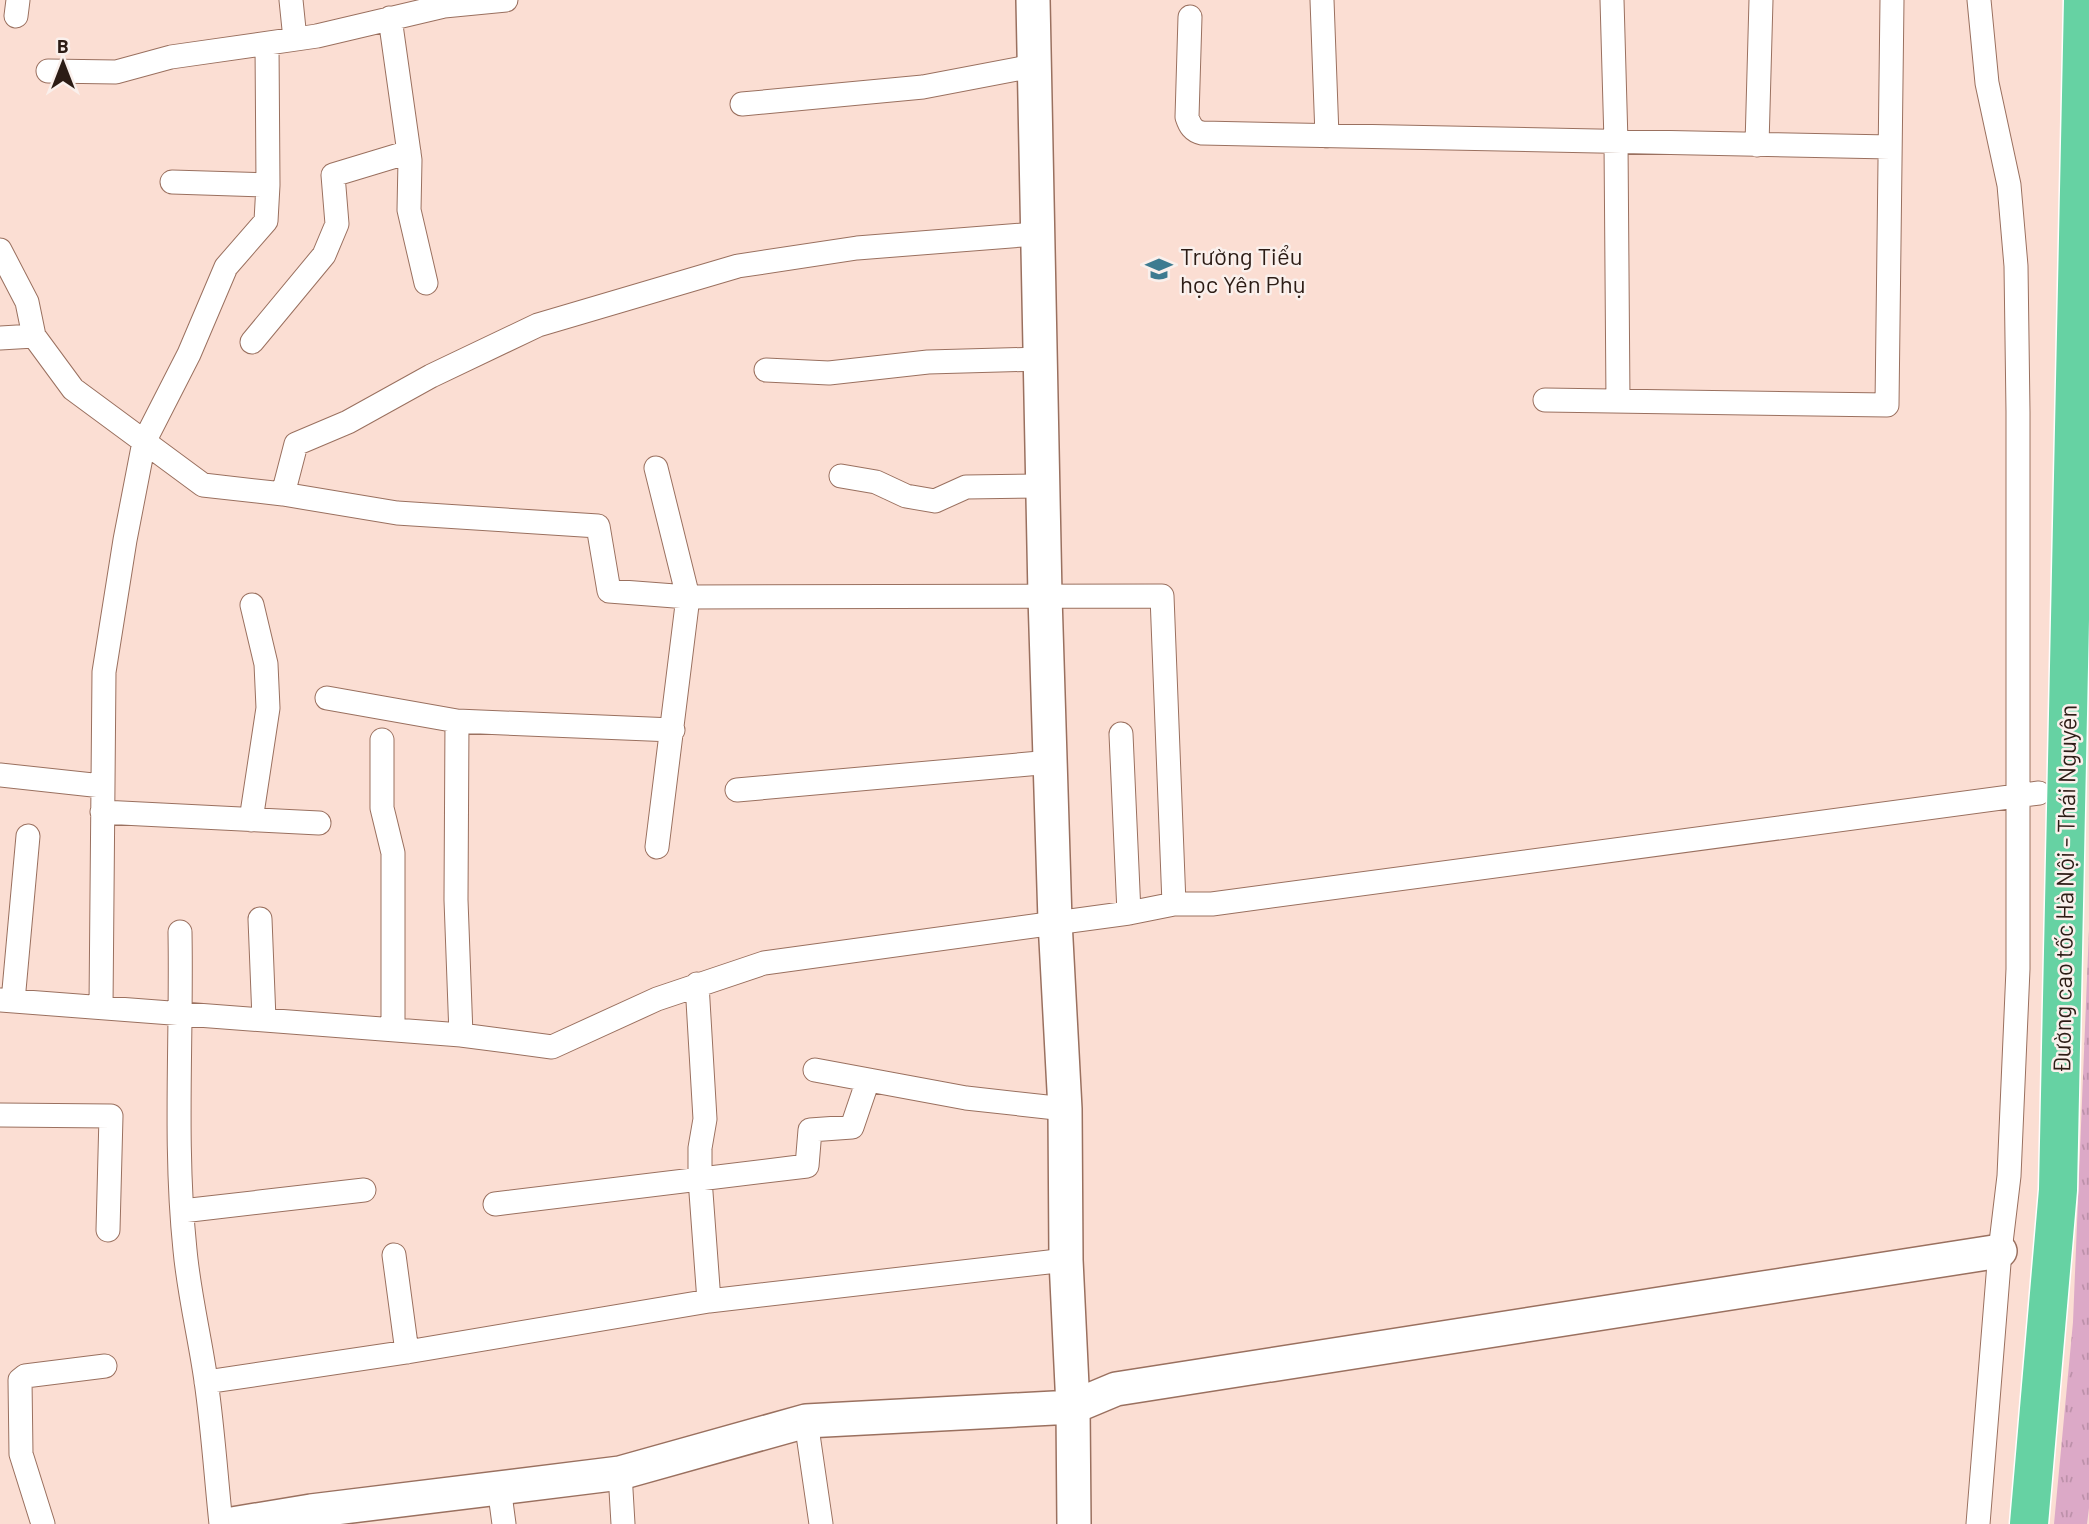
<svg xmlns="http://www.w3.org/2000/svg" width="2089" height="1524" font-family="Barlow,sans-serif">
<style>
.grass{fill:url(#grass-tufts)}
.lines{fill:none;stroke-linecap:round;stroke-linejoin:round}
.street-casing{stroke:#9a705f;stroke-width:25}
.secondary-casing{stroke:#9a705f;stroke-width:36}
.highway-casing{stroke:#fff;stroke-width:41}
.street{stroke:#fff;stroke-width:23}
.secondary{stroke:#fff;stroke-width:33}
.highway{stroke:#66d2a3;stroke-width:38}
.labels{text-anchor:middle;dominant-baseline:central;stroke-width:5;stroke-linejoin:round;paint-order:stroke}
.poi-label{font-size:24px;fill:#2c1c15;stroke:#faf0ec;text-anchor:start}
.street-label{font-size:24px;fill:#2c1c15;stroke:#faf0ec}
</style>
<defs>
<pattern id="grass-tufts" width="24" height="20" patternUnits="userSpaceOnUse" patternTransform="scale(1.75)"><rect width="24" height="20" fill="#dca9c7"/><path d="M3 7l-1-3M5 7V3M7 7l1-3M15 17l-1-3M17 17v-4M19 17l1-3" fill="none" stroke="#bd91aa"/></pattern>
</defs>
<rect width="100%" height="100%" fill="#fbded3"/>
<path class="grass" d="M 2089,929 L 2089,1508 L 2087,1524 L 2054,1524 L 2073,1322 Z"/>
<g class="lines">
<defs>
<path id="street" d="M 291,0 L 295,39
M 1322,0 L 1327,136
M 1612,0 L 1616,142 L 1618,401
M 16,16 L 18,0
M 1190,17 L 1187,117 C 1190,126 1193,131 1202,133 L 1890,147
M 390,18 L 410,160 L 409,210 L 426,283
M 48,71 L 116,72 L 171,57 L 317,36 L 444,6 L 506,0
M 742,104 L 923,87 L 1033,66
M 1757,145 L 1761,0
M 172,182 L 268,185
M 0,250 L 27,302 L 34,336 L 73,389 L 203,485 L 283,494 L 397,513 L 598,526 L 609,591 L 688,597 L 1162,596 L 1174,904
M 0,338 L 34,336
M 252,342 L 324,255 L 337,224 L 333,175 L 409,152
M 766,370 L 829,373 L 928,362 L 1041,359
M 1545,400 L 1887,405 L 1892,0
M 656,468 L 688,597 L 657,847
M 841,476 L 876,482 L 906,496 L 935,501 L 966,487 L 1044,486
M 283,494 L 296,444 L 348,422 L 431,376 L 538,325 L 738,266 L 857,248 L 1036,234
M 327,698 L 457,721 L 673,730
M 457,721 L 456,900 L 461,1035
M 1121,734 L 1129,913
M 382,740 L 382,808 L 393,853 L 393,1029
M 0,775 L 102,786
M 737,790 L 1051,762
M 102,812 L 319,823
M 251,820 L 268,708 L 266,664 L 252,605
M 260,919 L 264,1019
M 180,932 C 182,1038 174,1145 185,1250 C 189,1294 200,1338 206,1381 C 213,1429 216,1477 221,1524
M 697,984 L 705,1119 L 700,1148 L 700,1179 L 709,1301
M 0,1000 L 461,1035 L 552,1047 L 657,999 L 764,963 L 1129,913 L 1174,904 L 1212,904 L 2039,793
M 13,1001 L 28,836
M 101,1007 L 104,672 L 125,540 L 144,442 L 189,354 L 226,267 L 266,221 L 268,185 L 267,44
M 815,1070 L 966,1098 L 1065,1109
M 0,1115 L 111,1116 L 108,1230
M 495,1204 L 807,1166 L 810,1130 L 852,1127 L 868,1080
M 182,1211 L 364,1190
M 394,1255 L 407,1352
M 206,1382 L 407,1352 L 709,1301 L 1066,1260
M 806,1421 L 821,1524
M 620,1473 L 623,1524
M 499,1487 L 504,1524
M 43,1524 L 21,1454 L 20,1380 L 25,1376 L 105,1366
M 1978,1524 L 2000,1251 L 2009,1176 L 2018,969 L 2018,412 L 2016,266 L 2009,185 L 1987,83 L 1979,0"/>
<path id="secondary" d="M 1033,0 L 1045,596 L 1055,921 L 1065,1109 L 1066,1260 L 1073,1407 L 1074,1524
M 232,1524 L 311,1511 L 620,1473 L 806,1421 L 1073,1407 L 1116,1389 L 2000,1251"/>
<path id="highway" d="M 2029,1524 L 2058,1190 L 2083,0"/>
</defs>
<use href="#street" class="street-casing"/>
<use href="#secondary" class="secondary-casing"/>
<use href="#highway" class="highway-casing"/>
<use href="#street" class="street"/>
<use href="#secondary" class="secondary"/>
<use href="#highway" class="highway"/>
</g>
<defs>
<symbol id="school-bare" viewBox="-9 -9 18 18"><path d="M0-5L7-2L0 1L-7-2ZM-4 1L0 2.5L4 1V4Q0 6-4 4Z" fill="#3d7b90" stroke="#faf0ec" stroke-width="2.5" paint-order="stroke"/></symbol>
</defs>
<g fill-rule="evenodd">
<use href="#school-bare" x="1140" y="250" width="38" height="38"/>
</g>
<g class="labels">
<g class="poi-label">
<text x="1180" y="255">Trường Tiểu<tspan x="1180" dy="28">học Yên Phụ</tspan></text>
</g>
<g class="street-label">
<text transform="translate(2064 889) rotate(-89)">Đường cao tốc Hà Nội - Thái Nguyên</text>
</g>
</g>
<g transform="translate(63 63)" stroke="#faf0ec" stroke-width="5" paint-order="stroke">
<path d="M0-5L12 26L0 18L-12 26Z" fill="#2c1c15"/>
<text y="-10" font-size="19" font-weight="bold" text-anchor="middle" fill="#2c1c15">B</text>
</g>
</svg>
